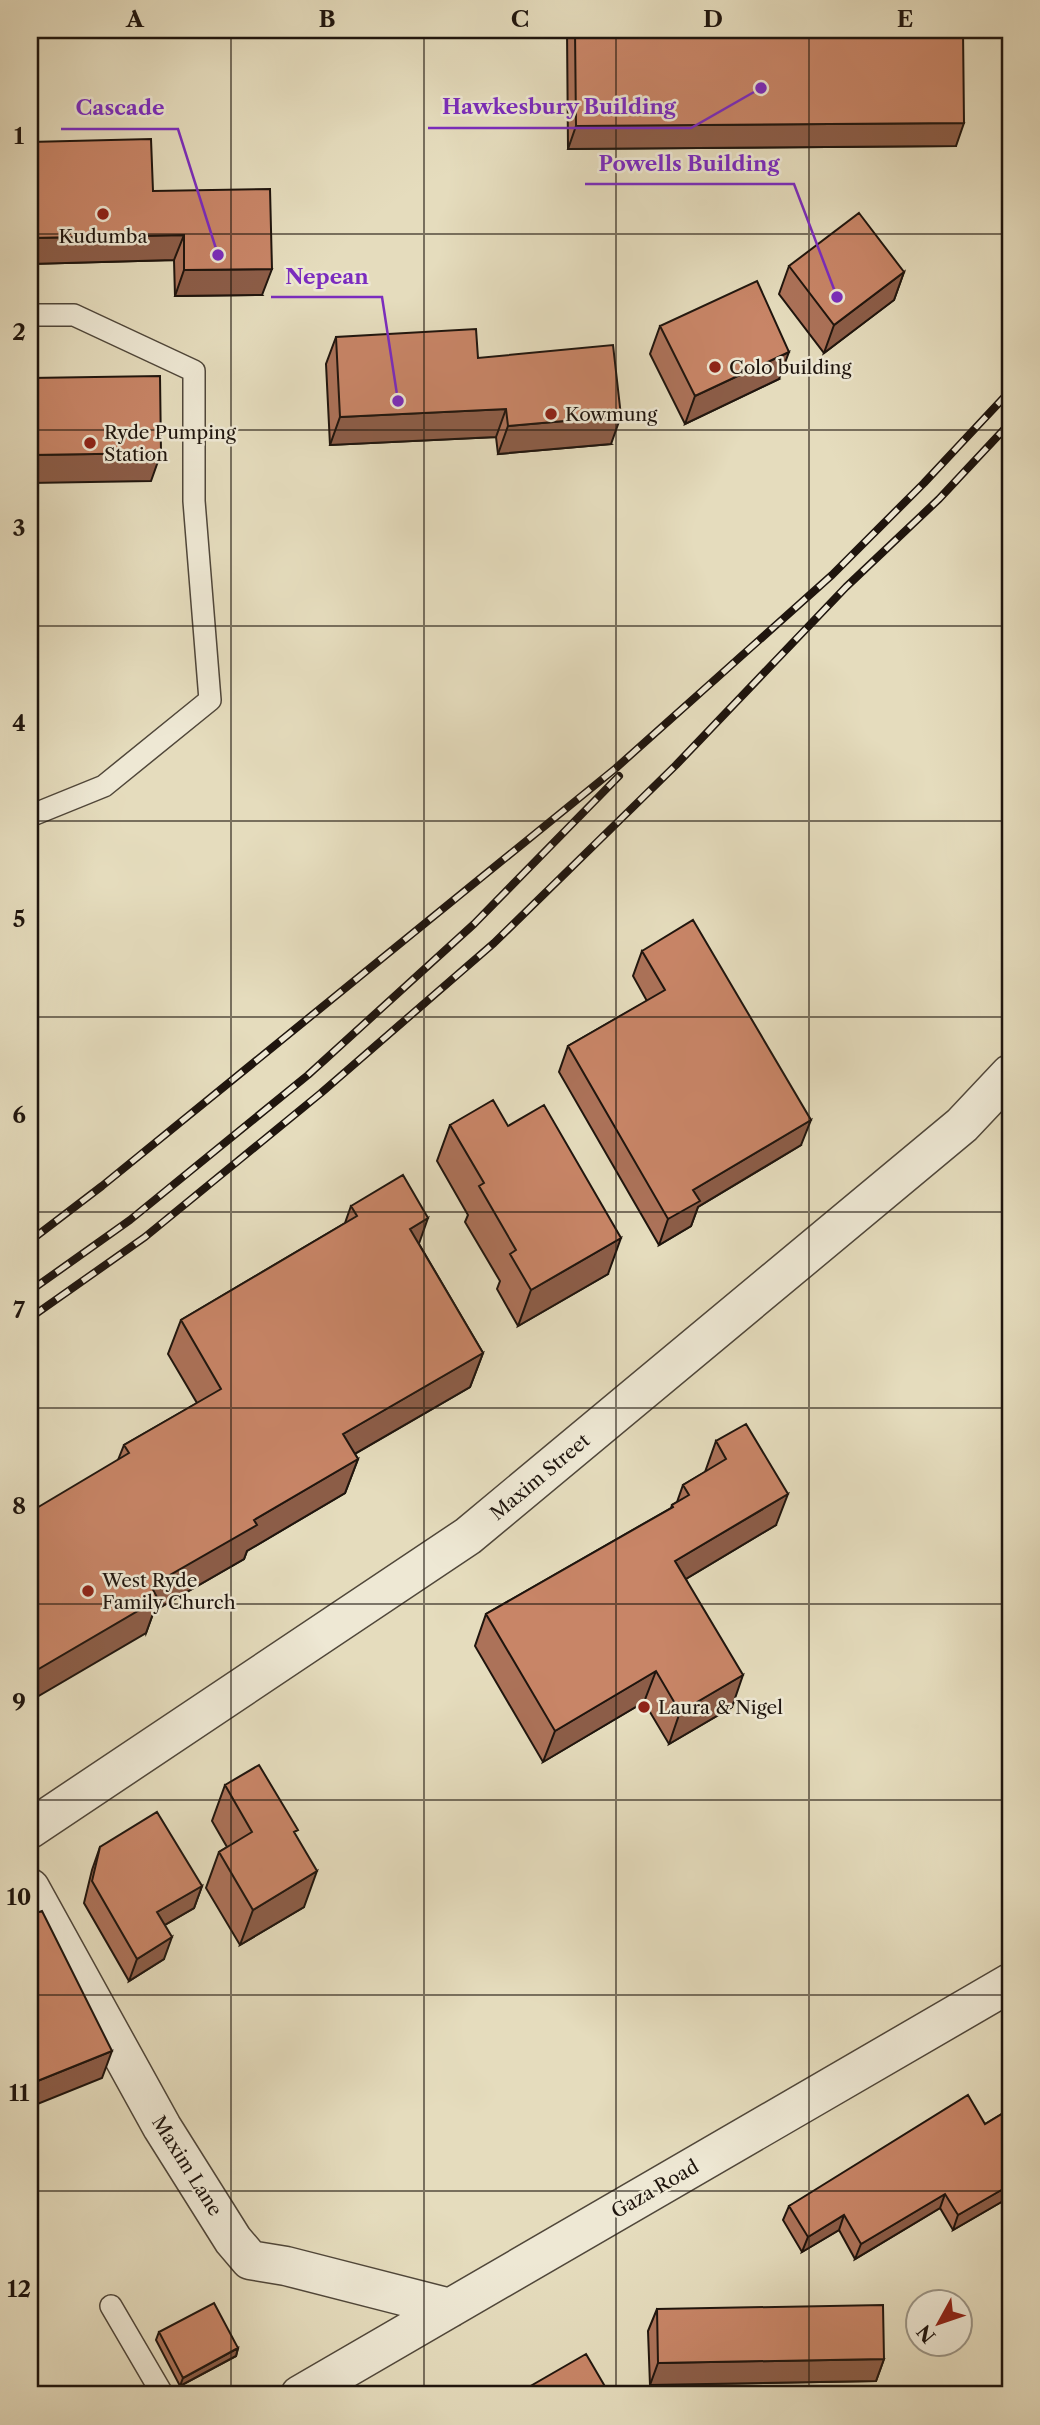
<svg xmlns="http://www.w3.org/2000/svg" width="1040" height="2425" font-family="'Libre Caslon Text',serif">
<style>
.lines{fill:none;stroke-linecap:round;stroke-linejoin:round}
.lane-casing{stroke:#50473a;stroke-width:24}
.street-casing{stroke:#50473a;stroke-width:41}
.lane{stroke:#eee8d4;stroke-width:21}
.street{stroke:#eee8d4;stroke-width:38}
.rail-casing{stroke:#1f150e;stroke-width:8}
.rail{stroke:#eee8d4;stroke-width:5;stroke-dasharray:16;stroke-linecap:butt}
.wall{fill:#ac7259;stroke:#1f150e;stroke-width:2}
.shaded-wall{fill:#8c5d48;stroke:#1f150e;stroke-width:2}
.building{fill:#c88567;stroke:#1f150e;stroke-width:2}
.grid{fill:none;stroke:#1f150e;stroke-width:2;stroke-opacity:0.55}
.poi-dot{fill:#8f2418;stroke:#eee8d4;stroke-width:2.5}
.labels{text-anchor:middle;dominant-baseline:central;stroke-width:5;stroke-linejoin:round;paint-order:stroke}
.poi-label{font-size:19px;fill:#1f150e;stroke:#eee8d4;text-anchor:start}
.street-label{font-size:19px;fill:#1f150e;stroke:#eee8d4}
.leader{fill:none;stroke:#7b2cbf;stroke-width:2.5}
.callout-dot{fill:#7b2cbf;stroke:#eee8d4;stroke-width:2.5}
.callout-label{font-size:21px;text-anchor:middle;font-weight:bold;fill:#7b2cbf;stroke:#eee8d4;stroke-width:5;stroke-linejoin:round;paint-order:stroke}
.neatline{fill:none;stroke:#1f150e;stroke-width:2.5}
.grid-label{font-size:23px;text-anchor:middle;font-weight:bold;fill:#1f150e}
</style>
<rect width="100%" height="100%" fill="#e5dcbd"/>
<filter id="stains"><feTurbulence type="fractalNoise" baseFrequency=".00286" numOctaves="4"/><feColorMatrix values="0 0 0 0 .2 0 0 0 0 .09 0 0 0 0 .02 0 0 0 .5 -.17"/></filter>
<radialGradient id="worn" r=".72"><stop offset=".6" stop-color="#630" stop-opacity="0"/><stop offset="1" stop-color="#630" stop-opacity=".3"/></radialGradient>
<g class="lines">
<defs>
<path id="lane" d="M 30,315 L 74,315 L 194,371 L 194,501 L 210,700 L 104,786 L 30,816
M 111,2306 L 163,2395"/>
<path id="street" d="M 30,1829 L 468,1536 L 962,1125 L 1010,1074
M 30,1888 L 162,2127 L 233,2240 L 250,2260 L 286,2266 L 450,2308
M 300,2395 L 1010,1983"/>
</defs>
<use href="#lane" class="lane-casing"/>
<use href="#street" class="street-casing"/>
<use href="#lane" class="lane"/>
<use href="#street" class="street"/>
<defs>
<path id="rail" d="M 30,1241 L 102,1186 L 616,768 L 832,575 L 924,483 L 1010,391
M 30,1291 L 130,1220 L 308,1075 L 474,924 L 619,776
M 30,1318 L 145,1237 L 321,1093 L 494,943 L 676,765 L 846,587 L 939,499 L 1010,423"/>
</defs>
<use href="#rail" class="rail-casing"/>
<use href="#rail" class="rail"/>
</g>
<path class="wall" d="M 567,30 L 963,30 L 956,146 L 568,149 Z
M 30,142 L 153,191 L 262,295 L 175,296 L 174,260 L 30,264 Z
M 789,266 L 904,272 L 894,300 L 824,353 L 779,294 Z
M 660,326 L 779,379 L 685,424 L 650,354 Z
M 336,337 L 478,358 L 611,444 L 498,454 L 496,437 L 330,445 L 326,364 Z
M 642,951 L 801,1145 L 698,1207 L 691,1226 L 659,1245 L 559,1072 L 568,1046 L 647,1001 L 633,976 Z
M 450,1125 L 508,1126 L 608,1274 L 518,1326 L 497,1289 L 500,1281 L 465,1222 L 468,1215 L 437,1161 Z
M 351,1206 L 419,1244 L 483,1353 L 470,1387 L 355,1454 L 358,1459 L 345,1493 L 247,1551 L 244,1559 L 154,1611 L 146,1633 L 118,1460 L 124,1445 L 197,1403 L 168,1354 L 181,1320 L 345,1223 Z
M 716,1441 L 776,1525 L 686,1579 L 732,1707 L 669,1744 L 644,1702 L 543,1762 L 475,1646 L 486,1614 L 671,1508 L 672,1505 L 677,1502 L 683,1485 L 705,1472 Z
M 225,1785 L 296,1836 L 304,1907 L 240,1945 L 206,1888 L 219,1852 L 227,1847 L 212,1821 Z
M 100,1847 L 202,1886 L 194,1908 L 165,1925 L 164,1959 L 129,1981 L 84,1903 L 92,1870 Z
M 1010,2109 L 1010,2197 L 953,2230 L 940,2208 L 855,2259 L 839,2230 L 802,2252 L 783,2220 L 789,2206 L 985,2124 Z
M 657,2309 L 884,2359 L 876,2381 L 650,2385 L 648,2331 Z
M 159,2332 L 238,2348 L 236,2356 L 180,2386 L 156,2340 Z"/>
<path class="shaded-wall" d="M 964,123 L 956,146 L 568,149 L 576,126 Z
M 184,235 L 174,260 L 30,264 L 30,238 Z
M 272,269 L 262,295 L 175,296 L 184,270 Z
M 904,272 L 894,300 L 824,353 L 834,325 Z
M 789,352 L 779,379 L 685,424 L 695,396 Z
M 506,409 L 496,437 L 330,445 L 340,417 Z
M 621,416 L 611,444 L 498,454 L 508,426 Z
M 161,453 L 151,481 L 30,483 L 30,455 Z
M 811,1120 L 801,1145 L 698,1207 L 691,1226 L 659,1245 L 668,1219 L 693,1190 Z
M 428,1218 L 416,1252 L 410,1229 Z
M 621,1238 L 608,1274 L 518,1326 L 531,1290 Z
M 483,1353 L 470,1387 L 330,1468 L 343,1434 Z
M 358,1459 L 345,1493 L 247,1551 L 244,1559 L 154,1611 L 146,1633 L 30,1701 L 30,1674 L 151,1586 L 254,1520 Z
M 788,1494 L 776,1525 L 664,1592 L 675,1561 Z
M 656,1671 L 644,1702 L 543,1762 L 555,1731 Z
M 743,1675 L 732,1707 L 669,1744 L 680,1712 Z
M 317,1871 L 304,1907 L 240,1945 L 253,1910 Z
M 202,1886 L 194,1908 L 149,1934 L 157,1912 Z
M 172,1937 L 164,1959 L 129,1981 L 137,1959 Z
M 112,2051 L 102,2078 L 30,2107 L 30,2084 Z
M 1010,2185 L 1010,2197 L 953,2230 L 958,2215 Z
M 945,2194 L 940,2208 L 855,2259 L 861,2244 Z
M 844,2215 L 839,2230 L 802,2252 L 808,2237 Z
M 238,2348 L 236,2356 L 180,2386 L 183,2378 Z
M 884,2359 L 876,2381 L 650,2385 L 658,2363 Z"/>
<path class="building" d="M 575,30 L 963,30 L 964,123 L 576,126 Z
M 151,139 L 153,191 L 270,189 L 272,269 L 184,270 L 184,235 L 30,238 L 30,142 Z
M 859,213 L 904,272 L 834,325 L 789,266 Z
M 757,281 L 789,352 L 695,396 L 660,326 Z
M 476,329 L 478,358 L 613,345 L 621,416 L 508,426 L 506,409 L 340,417 L 336,337 Z
M 160,376 L 161,453 L 30,455 L 30,378 Z
M 693,920 L 811,1120 L 693,1190 L 700,1201 L 668,1219 L 568,1046 L 665,990 L 642,951 Z
M 493,1100 L 508,1126 L 544,1105 L 621,1238 L 531,1290 L 510,1254 L 516,1250 L 479,1186 L 484,1183 L 450,1125 Z
M 403,1175 L 428,1218 L 410,1229 L 483,1353 L 343,1434 L 358,1459 L 254,1520 L 257,1525 L 151,1586 L 158,1599 L 30,1674 L 30,1512 L 129,1453 L 124,1445 L 221,1389 L 181,1320 L 357,1216 L 351,1206 Z
M 746,1424 L 788,1494 L 675,1561 L 743,1675 L 680,1712 L 656,1671 L 555,1731 L 486,1614 L 673,1507 L 672,1505 L 689,1495 L 683,1485 L 726,1459 L 716,1441 Z
M 259,1765 L 298,1830 L 294,1832 L 317,1871 L 253,1910 L 219,1852 L 252,1832 L 225,1785 Z
M 157,1812 L 202,1886 L 157,1912 L 172,1937 L 137,1959 L 92,1881 L 100,1847 Z
M 42,1911 L 112,2051 L 30,2084 L 30,1915 Z
M 968,2095 L 985,2124 L 1010,2109 L 1010,2185 L 958,2215 L 945,2194 L 861,2244 L 844,2215 L 808,2237 L 789,2206 Z
M 214,2303 L 238,2348 L 183,2378 L 159,2332 Z
M 883,2305 L 884,2359 L 658,2363 L 657,2309 Z
M 586,2354 L 610,2395 L 515,2395 Z"/>
<path class="grid" d="M 231,30 L 231,2395M 424,30 L 424,2395M 616,30 L 616,2395M 809,30 L 809,2395M 30,234 L 1010,234M 30,430 L 1010,430M 30,626 L 1010,626M 30,821 L 1010,821M 30,1017 L 1010,1017M 30,1212 L 1010,1212M 30,1408 L 1010,1408M 30,1604 L 1010,1604M 30,1800 L 1010,1800M 30,1995 L 1010,1995M 30,2191 L 1010,2191"/>
<g class="poi-dot">
<circle cx="103" cy="214" r="7"/>
<circle cx="715" cy="367" r="7"/>
<circle cx="551" cy="414" r="7"/>
<circle cx="90" cy="443" r="7"/>
<circle cx="88" cy="1591" r="7"/>
<circle cx="644" cy="1707" r="7"/>
</g>
<g class="labels">
<g class="poi-label">
<text x="103" y="236" text-anchor="middle">Kudumba</text>
<text x="729" y="367">Colo building</text>
<text x="565" y="414">Kowmung</text>
<text x="104" y="432">Ryde Pumping<tspan x="104" dy="22">Station</tspan></text>
<text x="102" y="1580">West Ryde<tspan x="102" dy="22">Family Church</tspan></text>
<text x="658" y="1707">Laura &amp; Nigel</text>
</g>
<g class="street-label">
<text transform="translate(540 1477) rotate(-40)">Maxim Street</text>
<text transform="translate(187 2166) rotate(58)">Maxim Lane</text>
<text transform="translate(655 2189) rotate(-30)">Gaza Road</text>
</g>
</g>
<path class="leader" d="M761 88L691 128H428M218 255L178 129H61M837 297L794 184H585M398 401L382 297H271"/>
<g class="callout-dot">
<circle cx="761" cy="88" r="7"/>
<circle cx="218" cy="255" r="7"/>
<circle cx="837" cy="297" r="7"/>
<circle cx="398" cy="401" r="7"/>
</g>
<g class="callout-label">
<text x="559" y="114">Hawkesbury Building</text>
<text x="120" y="115">Cascade</text>
<text x="689" y="171">Powells Building</text>
<text x="327" y="284">Nepean</text>
</g>
<rect width="1040" height="2425" fill="none" stroke="#e5dcbd" stroke-width="77"/>
<g transform="translate(939 2323) rotate(230)"><circle r="33" fill="#eee8d4" stroke="#9b9485" stroke-width="2"/>
<path d="M0-5L12 26L0 18L-12 26Z" fill="#8f2418"/>
<text y="-10" font-size="19" font-weight="bold" text-anchor="middle" fill="#1f150e">N</text>
</g>
<rect x="38" y="38" width="964" height="2348" class="neatline"/>
<g class="grid-label">
<text x="135" y="27">A</text>
<text x="327" y="27">B</text>
<text x="520" y="27">C</text>
<text x="713" y="27">D</text>
<text x="905" y="27">E</text>
<text x="19" y="144">1</text>
<text x="19" y="340">2</text>
<text x="19" y="536">3</text>
<text x="19" y="731">4</text>
<text x="19" y="927">5</text>
<text x="19" y="1123">6</text>
<text x="19" y="1318">7</text>
<text x="19" y="1514">8</text>
<text x="19" y="1710">9</text>
<text x="19" y="1905">10</text>
<text x="19" y="2101">11</text>
<text x="19" y="2297">12</text>
</g>
<rect width="100%" height="100%" filter="url(#stains)"/>
<rect width="100%" height="100%" fill="url(#worn)"/>
</svg>
